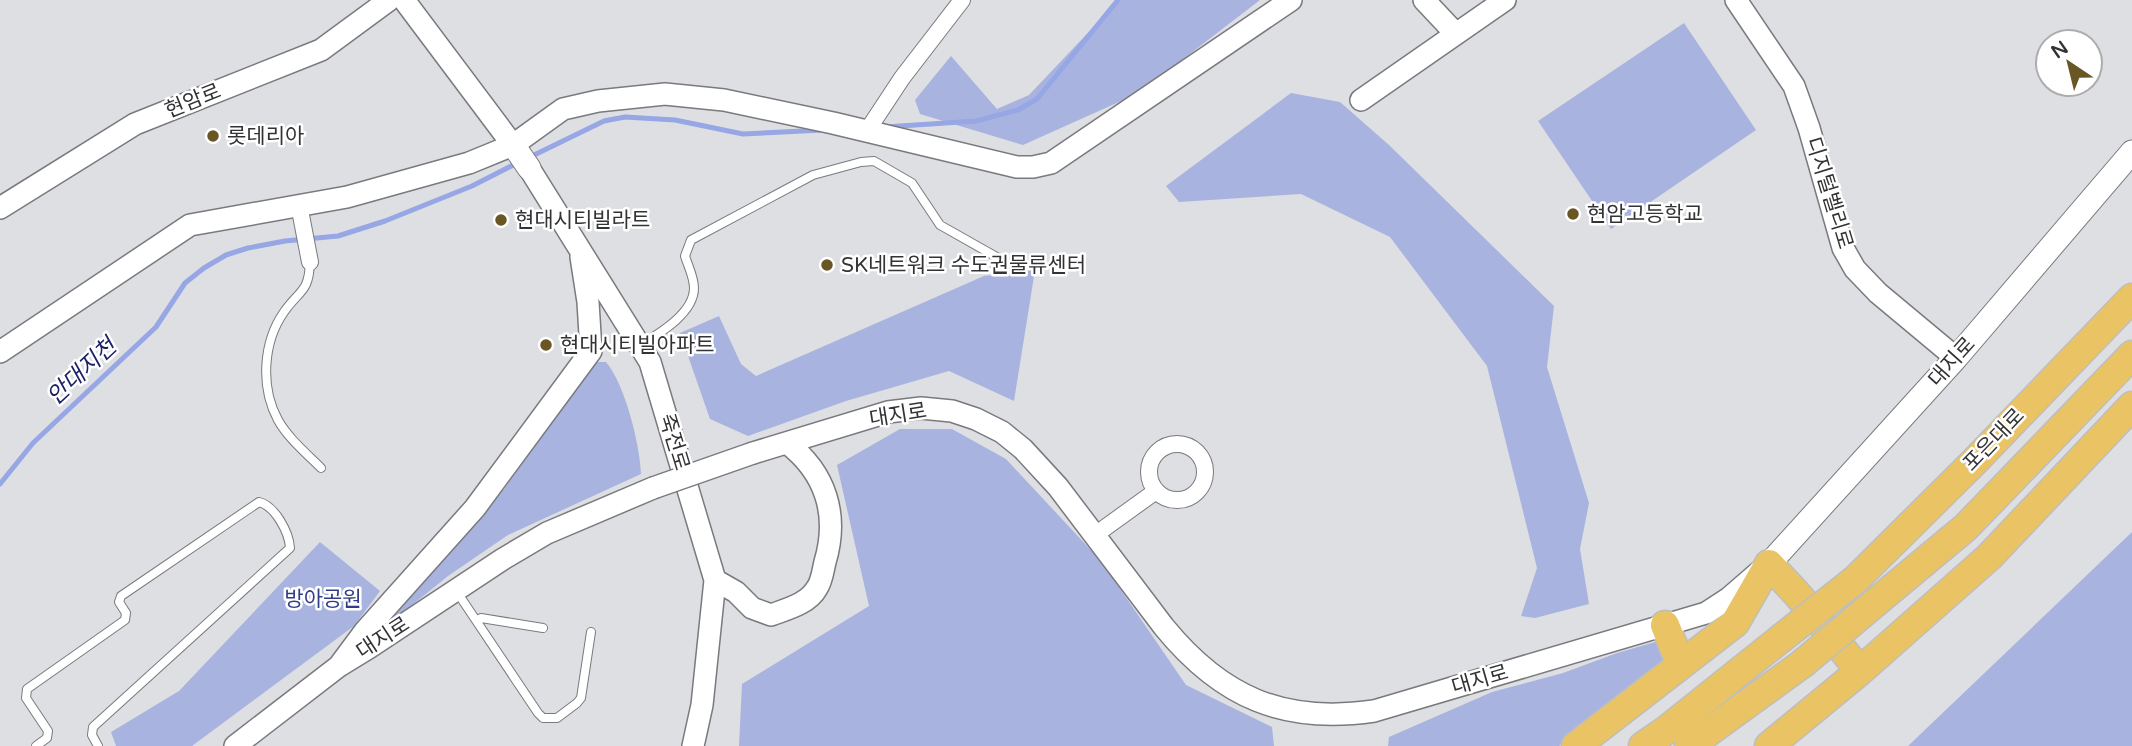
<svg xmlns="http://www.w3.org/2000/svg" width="2132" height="746" font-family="'Varela Round','Noto Sans KR',sans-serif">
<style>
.green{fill:#a8b4df}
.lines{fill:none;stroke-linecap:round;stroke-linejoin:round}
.stream{stroke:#97a6e4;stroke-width:5}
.service-casing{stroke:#797a7e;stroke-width:10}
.minor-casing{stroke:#797a7e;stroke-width:18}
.tertiary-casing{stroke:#797a7e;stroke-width:24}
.secondary-casing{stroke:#797a7e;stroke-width:25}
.trunk-casing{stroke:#bebebe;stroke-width:31}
.service{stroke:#fff;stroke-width:8}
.minor{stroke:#fff;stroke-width:16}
.tertiary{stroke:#fff;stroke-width:21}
.secondary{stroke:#fff;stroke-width:23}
.trunk{stroke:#eac464;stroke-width:28}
.tertiary-bridge-casing{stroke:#797a7e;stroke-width:24;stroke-linecap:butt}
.trunk-bridge-casing{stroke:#bebebe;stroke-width:31;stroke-linecap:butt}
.tertiary-bridge{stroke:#fff;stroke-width:21}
.trunk-bridge{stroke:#eac464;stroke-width:28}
.poi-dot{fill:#6a5624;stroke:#fff;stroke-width:2.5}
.labels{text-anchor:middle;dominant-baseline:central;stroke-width:5;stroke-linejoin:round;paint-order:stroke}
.street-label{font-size:21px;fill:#333335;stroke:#fff}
.poi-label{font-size:21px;fill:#333335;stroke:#fff;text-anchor:start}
.park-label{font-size:21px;fill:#323d86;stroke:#fff}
.water-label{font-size:23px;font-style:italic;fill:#1b2067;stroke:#fff}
</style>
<rect width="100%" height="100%" fill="#dedfe3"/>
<path class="green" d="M 1119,0 L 1260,0 L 1139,93 L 1023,145 L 920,114 L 915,100 L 951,56 L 997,109 L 1029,95 Z
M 1684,23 L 1756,130 L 1611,229 L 1538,121 Z
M 1291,93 L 1340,102 L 1389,145 L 1554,306 L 1547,367 L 1589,503 L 1580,549 L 1589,604 L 1535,618 L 1521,616 L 1537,568 L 1487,366 L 1390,237 L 1301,194 L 1179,202 L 1166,186 Z
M 1035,270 L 1014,401 L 949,371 L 846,401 L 748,436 L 710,419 L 680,333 L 719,316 L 741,364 L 756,376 L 984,276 Z
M 598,362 L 606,362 C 625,384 640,445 641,474 L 508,535 L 448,576 L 390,623 L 387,623 L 437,561 L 504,489 L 594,364 Z
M 900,429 L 952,429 L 1006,459 L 1101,561 L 1186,685 L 1272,727 L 1274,746 L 739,746 L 742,684 L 869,606 L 837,465 Z
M 2132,532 L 2132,746 L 1908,746 Z
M 320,542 L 380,591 L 354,626 L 192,746 L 116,746 L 111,732 L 179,691 Z
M 1662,640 L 1669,658 L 1596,719 L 1559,746 L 1388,746 L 1389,737 L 1492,692 L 1563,673 L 1617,653 Z"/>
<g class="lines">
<path class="stream" d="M 885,127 L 976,121 L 1018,110 L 1037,99 L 1118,0
M 528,158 L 604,121 L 625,117 L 675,120 L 743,134 L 823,130
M 0,484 L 33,443 L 156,327 L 185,283 L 204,268 L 226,255 L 248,248 L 285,241 L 338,236 L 385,221 L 472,186 L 519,162"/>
<defs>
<path id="service" d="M 310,262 C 309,293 299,290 284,312 C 263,342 260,387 278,420 C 288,438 306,453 321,468
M 642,344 C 660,333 694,313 694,288 C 694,277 688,266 685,256 L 691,240 L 813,175 L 861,162 L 874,161 L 912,183 L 940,225 L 1002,260
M 457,592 L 538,713 L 543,718 L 557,718 L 577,703 L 581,698 L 591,632
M 477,620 L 481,618 L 543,628
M 36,746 L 47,738 L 48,731 L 26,698 L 27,689 L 125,620 L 126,613 L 119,602 L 121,596 L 259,502 C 275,506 289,532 290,548 L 93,727 L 92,735 L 98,746"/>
<path id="minor" d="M 867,131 L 902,78 L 962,0
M 299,205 L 310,262
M1149 472a28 28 0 1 1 56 0a28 28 0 1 1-56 0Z
M 1095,535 L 1156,491"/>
<path id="tertiary" d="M 404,0 L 518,152
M 1424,0 L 1456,34
M 1736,0 L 1794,86 L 1809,128 L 1843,248 L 1855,269 L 1878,293 L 1956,358
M 1361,100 L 1505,0
M 529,168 L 650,362 L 715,580 L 702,705 L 693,746
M 0,208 L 135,124 L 321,50 L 389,0
M 0,352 L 190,225 L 347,197 L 469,163 L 513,145 L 563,109 L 598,101 L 665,94 L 724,100 L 833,123 L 1017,167 L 1033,167 L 1051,163 L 1291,0
M 753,453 L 888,412 L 921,408 L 952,411 L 976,419 L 1002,432 L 1023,449 L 1058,487 L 1164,627 C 1222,698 1284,724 1374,711 L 1706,613 L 1729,598 L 1759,572
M 715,580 L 736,592 L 752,608 L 771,615 C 787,609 808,604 817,588 C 822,581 823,570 825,562 C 839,515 826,473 787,443
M 339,666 L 365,631 L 475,508 L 591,351 L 588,302 L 581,257
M 235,746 L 339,666 L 370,647 L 503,559 L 547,533 L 653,488"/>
<path id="secondary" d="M 518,152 L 529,168
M 1769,564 L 1956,358 L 2132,152"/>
<path id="trunk" d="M 1855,580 L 1974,462 L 2132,298
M 1882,597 L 1966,527 L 2132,355
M 1665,625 L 1681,665
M 1576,746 L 1735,623 L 1769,564 L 1797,594 L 1860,671
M 1643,746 L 1665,731 L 1779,640
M 1689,746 L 1802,664
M 1769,746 L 1860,671 L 1989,557 L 2132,406"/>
</defs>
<use href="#service" class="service-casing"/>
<use href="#minor" class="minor-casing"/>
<use href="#tertiary" class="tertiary-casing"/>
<use href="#secondary" class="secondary-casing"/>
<use href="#trunk" class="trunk-casing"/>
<use href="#service" class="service"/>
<use href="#minor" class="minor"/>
<use href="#tertiary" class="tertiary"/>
<use href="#secondary" class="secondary"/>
<use href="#trunk" class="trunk"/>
<defs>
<path id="tertiary-bridge" d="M 653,488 L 753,453"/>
<path id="trunk-bridge" d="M 1779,640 L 1855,580
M 1802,664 L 1882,597"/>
</defs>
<use href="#tertiary-bridge" class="tertiary-bridge-casing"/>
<use href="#trunk-bridge" class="trunk-bridge-casing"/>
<use href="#tertiary-bridge" class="tertiary-bridge"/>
<use href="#trunk-bridge" class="trunk-bridge"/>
</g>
<g class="poi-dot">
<circle cx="213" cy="136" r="7"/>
<circle cx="1573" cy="214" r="7"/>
<circle cx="501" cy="220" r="7"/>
<circle cx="827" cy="265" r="7"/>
<circle cx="546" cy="345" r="7"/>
</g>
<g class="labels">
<g class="street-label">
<text transform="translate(193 101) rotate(-22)">현암로</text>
<text transform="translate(1829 193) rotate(73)">디지털벨리로</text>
<text transform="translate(1952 362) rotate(-48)">대지로</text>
<text transform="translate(898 415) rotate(-9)">대지로</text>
<text transform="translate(1994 440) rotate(-46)">포은대로</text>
<text transform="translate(674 442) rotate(73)">죽전로</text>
<text transform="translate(383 638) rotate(-33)">대지로</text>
<text transform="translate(1480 680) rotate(-16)">대지로</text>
</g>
<g class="poi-label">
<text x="227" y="136">롯데리아</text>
<text x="1587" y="214">현암고등학교</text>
<text x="515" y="220">현대시티빌라트</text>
<text x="841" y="265">SK네트워크 수도권물류센터</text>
<text x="560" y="345">현대시티빌아파트</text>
</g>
<g class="park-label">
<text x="323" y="599">방아공원</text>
</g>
<g class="water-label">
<text transform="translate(82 372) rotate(-43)">안대지천</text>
</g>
</g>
<g transform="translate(2069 63) rotate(325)"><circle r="33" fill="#ffffff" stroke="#adadae" stroke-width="2"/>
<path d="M0-5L12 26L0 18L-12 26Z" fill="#6a5624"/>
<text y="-10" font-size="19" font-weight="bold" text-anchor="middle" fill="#333335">N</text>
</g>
</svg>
